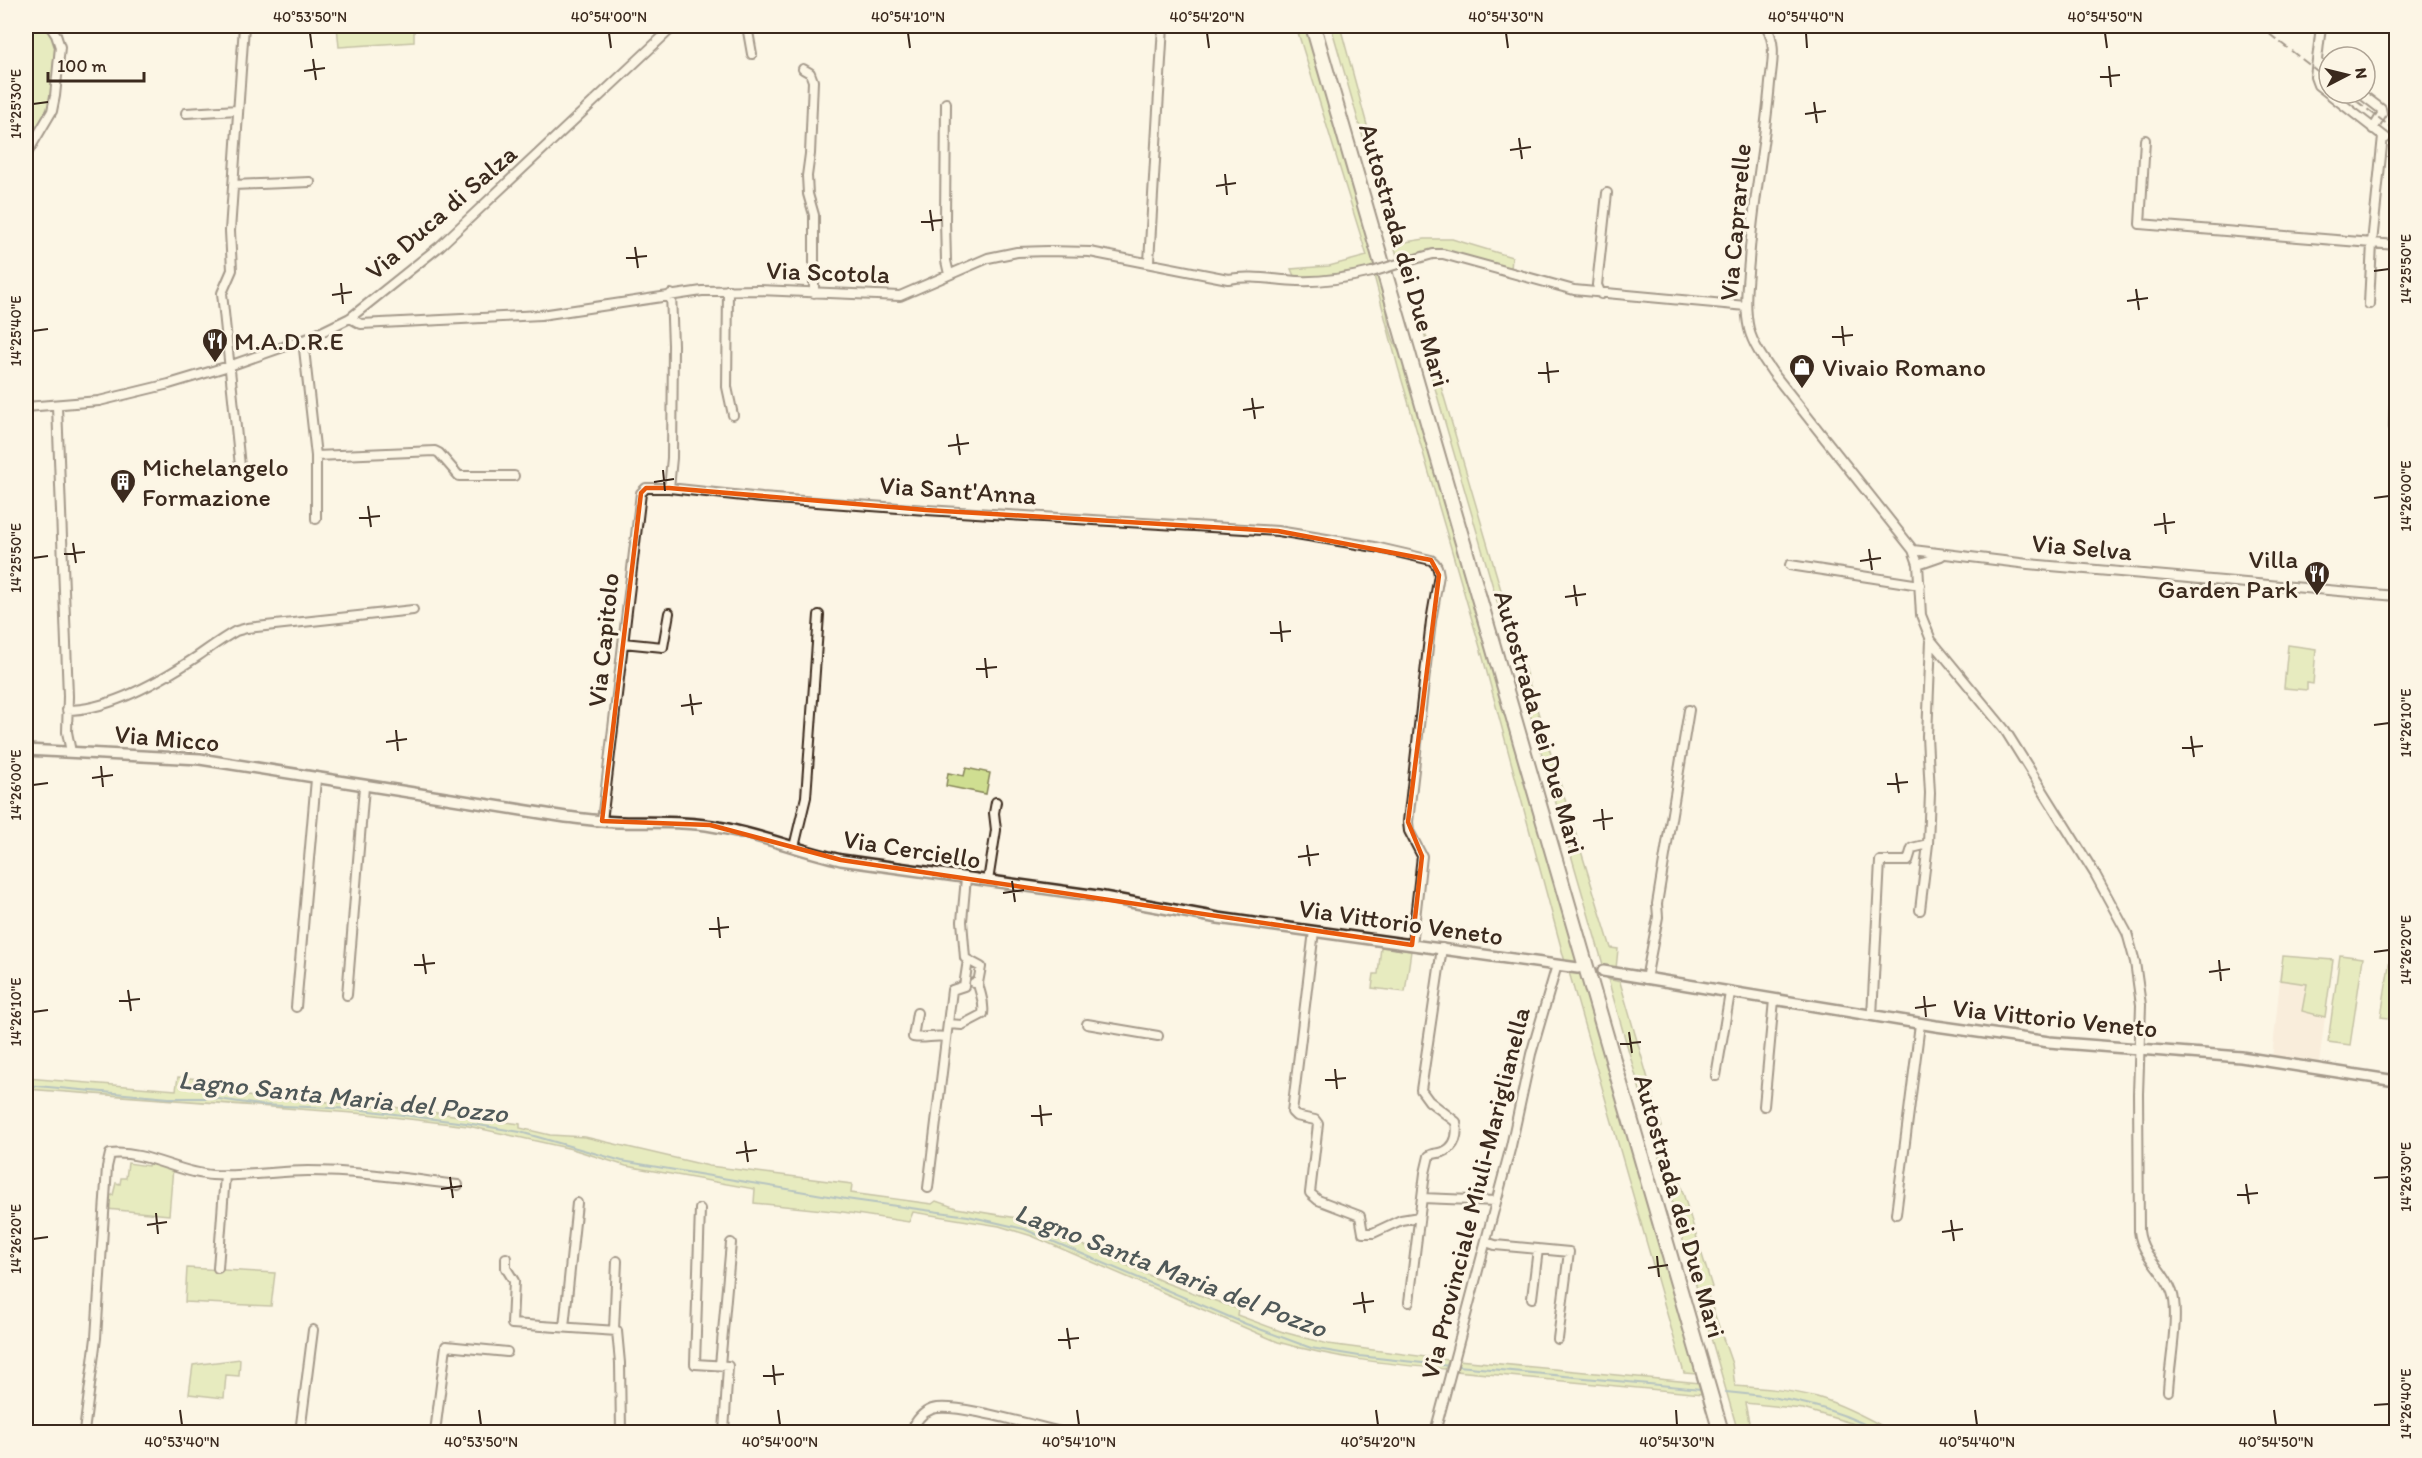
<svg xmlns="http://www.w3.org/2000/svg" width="2422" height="1458" font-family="Itim,sans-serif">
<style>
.built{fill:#f7e3cf}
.green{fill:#cfde91;stroke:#858458;stroke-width:1.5}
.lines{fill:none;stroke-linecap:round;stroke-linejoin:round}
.stream{stroke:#638692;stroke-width:2}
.minor-casing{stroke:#3b2a1e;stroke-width:12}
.tertiary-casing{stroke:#3b2a1e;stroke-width:14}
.motorway-casing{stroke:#3b2a1e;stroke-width:18}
.minor{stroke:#fcf5e5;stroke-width:8}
.tertiary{stroke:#fcf5e5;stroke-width:9}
.motorway{stroke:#fcf5e5;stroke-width:14}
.rail{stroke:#3b2a1e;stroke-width:2;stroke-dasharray:9 4.5;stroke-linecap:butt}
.minor-bridge-casing{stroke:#3b2a1e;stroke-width:12;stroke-linecap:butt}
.minor-bridge{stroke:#fcf5e5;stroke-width:8}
.marked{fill:none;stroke:#e8590c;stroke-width:4.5;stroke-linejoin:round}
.ticks{fill:none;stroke:#3b2a1e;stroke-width:2}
.labels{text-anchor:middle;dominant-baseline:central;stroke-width:6;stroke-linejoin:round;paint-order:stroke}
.street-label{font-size:26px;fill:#3b2a1e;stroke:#fcf5e5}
.poi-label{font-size:26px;fill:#3b2a1e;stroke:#fcf5e5;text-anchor:start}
.water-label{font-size:27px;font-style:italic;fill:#4f5858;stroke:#fcf5e5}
.neatline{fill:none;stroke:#3b2a1e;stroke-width:2}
.ticks-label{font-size:15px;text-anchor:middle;fill:#3b2a1e}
</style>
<rect width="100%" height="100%" fill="#fcf5e5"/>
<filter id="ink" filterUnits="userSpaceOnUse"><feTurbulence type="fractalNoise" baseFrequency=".0167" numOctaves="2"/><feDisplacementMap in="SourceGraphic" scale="12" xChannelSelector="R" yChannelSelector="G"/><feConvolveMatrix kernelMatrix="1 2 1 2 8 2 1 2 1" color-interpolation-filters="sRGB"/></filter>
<g filter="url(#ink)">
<path class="built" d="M 2280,980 L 2307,984 L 2302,1011 L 2325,1017 L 2319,1064 L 2272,1058 Z"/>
<path class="green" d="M 26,26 L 46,26 L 53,37 L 55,45 L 50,103 L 26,148 Z
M 337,26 L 414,26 L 414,42 L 339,47 Z
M 1296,26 L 1307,26 L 1387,301 C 1386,320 1392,343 1403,358 L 1579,964 L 1565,962 L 1482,654 L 1398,367 L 1372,268 L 1322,278 L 1294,276 L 1291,269 L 1329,266 L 1367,256 Z
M 1331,26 L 1340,26 L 1399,243 L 1425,239 L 1452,239 L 1512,257 L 1511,269 L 1451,253 L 1434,252 L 1398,259 Z
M 1414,295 L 1516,641 L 1611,948 L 1618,949 L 1616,969 L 1604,968 L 1430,371 L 1433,370 C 1427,347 1423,317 1410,296 Z
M 2288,645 L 2316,649 L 2313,684 L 2307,683 L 2307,690 L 2284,688 Z
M 966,768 L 990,773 L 986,794 L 946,786 L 948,773 L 964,776 Z
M 2395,926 L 2396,926 L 2396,1019 L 2381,1017 Z
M 1381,947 L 1411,951 L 1405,992 L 1372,988 L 1374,974 L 1378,974 Z
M 2340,955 L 2363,958 L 2350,1045 L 2328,1042 Z
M 2283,956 L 2333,960 L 2325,1017 L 2302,1011 L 2307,984 L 2280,980 Z
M 1569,972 L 1581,974 L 1697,1374 L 1684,1373 Z
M 1608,979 L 1620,982 L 1662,1127 L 1656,1129 L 1658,1137 L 1663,1136 C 1668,1156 1666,1165 1679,1180 L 1712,1287 L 1706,1290 L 1732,1364 L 1735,1386 C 1763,1388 1790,1390 1817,1397 C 1844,1405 1870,1419 1893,1432 L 1873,1432 L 1851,1423 L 1803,1409 L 1745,1403 L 1751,1432 L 1738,1432 Z
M 178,1077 L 230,1082 L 230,1095 L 385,1106 L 520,1124 L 520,1128 L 550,1135 L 585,1137 L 709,1166 L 852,1184 L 851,1193 L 932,1204 L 936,1201 L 956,1208 L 1017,1218 L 1017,1222 L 1037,1224 L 1166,1283 L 1238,1309 L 1237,1315 L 1283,1332 L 1328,1344 L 1449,1360 L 1445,1369 C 1388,1364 1333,1358 1278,1342 L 1032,1236 L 999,1226 L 913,1212 L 909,1222 L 843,1212 L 754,1203 L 755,1189 L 626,1166 L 572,1149 L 468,1126 L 367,1114 L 26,1089 L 26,1078 L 176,1090 Z
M 149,1162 L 173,1167 L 169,1215 L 107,1209 L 108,1196 L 113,1195 L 116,1183 L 120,1184 L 121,1178 L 126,1178 L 128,1163 L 148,1166 Z
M 187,1268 L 275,1273 L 271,1306 L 185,1302 Z
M 240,1359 L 239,1376 L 226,1375 L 224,1398 L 189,1394 L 193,1365 Z
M 1458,1360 L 1700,1383 L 1702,1394 L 1456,1371 Z"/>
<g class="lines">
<path class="stream" d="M 26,1085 L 169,1098 L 212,1098 L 260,1105 L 355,1109 L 466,1123 L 520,1132 L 622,1161 L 846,1199 L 968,1216 L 1024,1229 L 1246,1324 L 1311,1348 L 1359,1356 L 1450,1366
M 1458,1366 L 1701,1389
M 1726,1392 C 1783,1397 1830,1405 1880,1432"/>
<defs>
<path id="minor" d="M 747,26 L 752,54
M 1766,26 C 1777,43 1772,64 1770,83 C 1765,143 1753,201 1749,261 C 1747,284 1744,307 1749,329 C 1753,345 1764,360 1773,373 L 1913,550 L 1918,564 L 1921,615 L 1931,640 L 2005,730 L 2095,874 L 2127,933 L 2135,962 L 2141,1005 L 2138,1094 L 2139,1231 C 2142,1257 2164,1269 2172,1292 C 2180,1313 2169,1367 2168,1391
M 2321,26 L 2315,77 L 2318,85 L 2386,138
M 2317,62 L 2329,71
M 803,69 L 810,73 L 813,81 L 810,154 L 807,176 L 808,194 L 814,215 L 814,293
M 2360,93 L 2381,109 L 2382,114 L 2373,129
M 946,103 L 945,220 L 946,261 L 949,274
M 186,113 L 238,110
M 2145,140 L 2140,224 L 2372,243 L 2383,136
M 26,155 L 52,111 L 55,96 L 60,47 L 56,35 L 50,26
M 233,185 L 310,182
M 1149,262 L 1163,26
M 1401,263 L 1433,254 L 1443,254 L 1574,290 L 1746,306
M 728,290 L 727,387 L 733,415
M 671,294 L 673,345 L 672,458 L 669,488 L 762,498 L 926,510 L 1278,531 L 1375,547 L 1431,560 C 1437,564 1438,568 1439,575 L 1431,621 L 1408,822 L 1409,831 L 1422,856 L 1412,945
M 1601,294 L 1597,285 L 1607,193
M 2369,304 L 2372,243 L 2396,245
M 350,318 L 361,324 L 541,315 L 702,291 L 759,290 L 900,296 L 988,258 L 1017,252 L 1047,251 L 1090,252 L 1228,279 C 1252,275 1274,280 1298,281 C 1323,282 1347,278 1372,272
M 303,340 L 316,456 L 316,519
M 57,406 L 68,696 L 67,732 L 71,752
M 26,407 L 99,401 L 169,384 L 229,366 L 309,338 L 350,318 L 440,246 L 674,26
M 2394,427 L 2396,379
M 316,456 L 435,451 L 439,453 L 459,476 L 514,476
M 240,466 L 222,293 L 232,270 L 230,231 L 244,26
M 1913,550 L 2028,564 L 2396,596
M 1918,564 L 1941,556
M 1790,565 L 1920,585
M 623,643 L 663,647 L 669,613
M 67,710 C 110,710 162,680 198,656 C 211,647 223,638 236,631 L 247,628 L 413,610
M 602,821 L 641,493 L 646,488 L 669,488
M 794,847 L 806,797 L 819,615
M 988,881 L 996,830 L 994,813 L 996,802
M 1920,910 L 1928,844 L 1930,793 L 1927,736 L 1931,640
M 1314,931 L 1292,1112 L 1296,1116 L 1315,1120 L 1318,1124 L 1310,1193 L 1318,1200 L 1360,1216 L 1363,1233 L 1373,1233 L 1401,1220 L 1419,1217
M 968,960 L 981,967 L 978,983 L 974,983
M 1646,979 L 1658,917 L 1657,904 L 1689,710
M 347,995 L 364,787
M 296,1007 L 316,779
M 917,1013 L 913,1037 C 925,1039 934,1035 946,1037
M 1872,1016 L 1880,861 L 1908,861 L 1912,848 L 1928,844
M 948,1024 L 962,1025 L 983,1014 C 985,1001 980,995 978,983
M 1087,1024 L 1158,1036
M 1716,1076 L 1730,993
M 1764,1106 L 1774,1000
M 928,1188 L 952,990 L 964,986 L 968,960 L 965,958 L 962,921 L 966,878
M 1422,1198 L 1496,1201
M 700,1209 L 695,1364 L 728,1366 L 724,1432
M 1896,1214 L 1920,1024
M 1486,1242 L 1495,1245 L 1569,1252 L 1558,1339
M 506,1258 L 506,1268 L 514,1281 L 512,1324 L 617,1331 L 620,1363 L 621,1432
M 218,1268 L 225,1175
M 1532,1298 L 1538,1249
M 1409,1302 L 1425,1173 L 1429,1156 C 1433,1153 1437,1154 1443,1152 C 1456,1147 1458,1134 1456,1122 L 1429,1101 L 1421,1090 L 1442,948
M 564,1327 L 577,1203
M 614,1330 L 617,1261
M 720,1365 L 731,1243
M 84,1432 L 96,1338 L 107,1167 L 110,1154 C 145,1150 178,1173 212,1175 C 245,1177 276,1171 308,1171 C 358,1171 409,1179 458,1185
M 300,1432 L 313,1330
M 435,1432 L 446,1346 L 507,1352
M 911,1432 C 915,1422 921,1413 932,1409 C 955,1402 1034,1426 1061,1432
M 1435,1432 L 1511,1146 L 1531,1054 L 1557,965"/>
<path id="tertiary" d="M 26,750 L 200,759 L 566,817 C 584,819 603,822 621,822 C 651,823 682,821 712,826 C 757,833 796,850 841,860 L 1098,896 L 1218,918 L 1578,968
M 1603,971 L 1936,1026 L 2049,1042 L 2241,1057 L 2396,1081"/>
<path id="motorway" d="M 1313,26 L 1721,1432"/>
</defs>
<use href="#minor" class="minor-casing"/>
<use href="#tertiary" class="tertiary-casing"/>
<use href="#motorway" class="motorway-casing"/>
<use href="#minor" class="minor"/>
<use href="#tertiary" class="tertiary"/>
<use href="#motorway" class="motorway"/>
<path class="rail" d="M 2259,26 L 2329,80
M 2346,93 L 2396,131"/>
<defs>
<path id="minor-bridge" d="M 1372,272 L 1401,263"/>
</defs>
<use href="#minor-bridge" class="minor-bridge-casing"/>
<use href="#minor-bridge" class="minor-bridge"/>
</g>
</g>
<path d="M0 0H2422V1458H0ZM 646,488 L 669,488 L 926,510 L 1278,531 L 1431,560 L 1439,575 L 1408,822 L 1422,856 L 1412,945 L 841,860 L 710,825 L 602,821 L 641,493 Z" fill="#fcf5e5" fill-opacity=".55" fill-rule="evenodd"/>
<path class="marked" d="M 646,488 L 669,488 L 926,510 L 1278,531 L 1431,560 L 1439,575 L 1408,822 L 1422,856 L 1412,945 L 841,860 L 710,825 L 602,821 L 641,493 Z"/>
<path class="ticks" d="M 310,33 L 312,48M 609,33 L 611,48M 908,33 L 910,48M 1207,33 L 1209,48M 1506,33 L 1508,48M 1806,33 L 1807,48M 2105,33 L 2107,48M 313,59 L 316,80M 2109,66 L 2111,87M 304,71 L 325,68M 2100,77 L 2120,75M 1814,102 L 1817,123M 33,104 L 48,102M 1805,114 L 1826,111M 1519,138 L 1522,159M 1510,150 L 1531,147M 1225,174 L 1227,195M 1216,186 L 1236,183M 930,210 L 933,231M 921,222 L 942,220M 635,247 L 638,268M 626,258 L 647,256M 2374,271 L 2389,269M 341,283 L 343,304M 2136,289 L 2139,310M 332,295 L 352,292M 2127,301 L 2148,298M 1842,326 L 1844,346M 33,331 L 48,329M 1832,337 L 1853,335M 1547,362 L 1549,383M 1538,373 L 1559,371M 1252,398 L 1255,419M 1243,410 L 1264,407M 957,434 L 960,455M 948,446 L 969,443M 663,470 L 665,491M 654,482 L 674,479M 2374,498 L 2389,496M 368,506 L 371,527M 2164,513 L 2166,534M 359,518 L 380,516M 2154,525 L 2175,522M 73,543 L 76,563M 1869,549 L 1872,570M 64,554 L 85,552M 33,558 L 48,556M 1860,561 L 1881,558M 1574,585 L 1577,606M 1565,597 L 1586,594M 1280,621 L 1282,642M 1270,633 L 1291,631M 985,658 L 987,678M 976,669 L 997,667M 690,694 L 693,715M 681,706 L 702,703M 2374,725 L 2389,723M 396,730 L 398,751M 2191,736 L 2194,757M 386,742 L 407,739M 2182,748 L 2203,746M 101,766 L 103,787M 1896,773 L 1899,793M 92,778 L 113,775M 1887,784 L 1908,782M 33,785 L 48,783M 1602,809 L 1604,830M 1593,821 L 1613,818M 1307,845 L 1310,866M 1298,857 L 1319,854M 1012,881 L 1015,902M 1003,893 L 1024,890M 718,917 L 720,938M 709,929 L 729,927M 2374,952 L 2389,950M 423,954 L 426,974M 2219,960 L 2221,981M 414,965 L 435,963M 2209,972 L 2230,969M 128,990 L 131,1011M 1924,996 L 1926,1017M 119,1001 L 140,999M 1915,1008 L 1936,1005M 33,1012 L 48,1010M 1629,1032 L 1632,1053M 1620,1044 L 1641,1042M 1335,1069 L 1337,1089M 1325,1080 L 1346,1078M 1040,1105 L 1042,1126M 1031,1116 L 1052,1114M 745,1141 L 748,1162M 736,1153 L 757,1150M 450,1177 L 453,1198M 2374,1178 L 2389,1177M 2246,1184 L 2249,1204M 441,1189 L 462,1186M 2237,1195 L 2258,1193M 156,1213 L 158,1234M 1951,1220 L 1954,1241M 147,1225 L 167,1222M 1942,1232 L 1963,1229M 33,1239 L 48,1237M 1657,1256 L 1659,1277M 1648,1268 L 1668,1265M 1362,1292 L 1365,1313M 1353,1304 L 1374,1301M 1067,1328 L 1070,1349M 1058,1340 L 1079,1338M 773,1365 L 775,1385M 763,1376 L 784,1374M 2374,1405 L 2389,1404M 180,1410 L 182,1425M 479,1410 L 481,1425M 778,1410 L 780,1425M 1077,1410 L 1079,1425M 1376,1410 L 1378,1425M 1676,1410 L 1677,1425M 1975,1410 L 1977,1425M 2274,1410 L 2276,1425"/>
<defs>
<symbol id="restaurant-pin" viewBox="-11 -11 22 30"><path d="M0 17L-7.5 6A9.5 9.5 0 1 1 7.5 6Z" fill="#3b2a1e" stroke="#fcf5e5"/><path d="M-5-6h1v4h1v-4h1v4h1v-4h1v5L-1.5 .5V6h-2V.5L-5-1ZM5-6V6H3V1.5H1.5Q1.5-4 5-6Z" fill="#fff"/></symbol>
<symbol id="shop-pin" viewBox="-11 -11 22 30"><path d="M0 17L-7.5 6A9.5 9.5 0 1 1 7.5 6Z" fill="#3b2a1e" stroke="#fcf5e5"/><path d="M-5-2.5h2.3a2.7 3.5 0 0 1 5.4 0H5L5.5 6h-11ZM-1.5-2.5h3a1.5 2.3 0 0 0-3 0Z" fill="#fff"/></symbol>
<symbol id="building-pin" viewBox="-11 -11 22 30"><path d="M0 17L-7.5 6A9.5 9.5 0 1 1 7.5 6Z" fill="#3b2a1e" stroke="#fcf5e5"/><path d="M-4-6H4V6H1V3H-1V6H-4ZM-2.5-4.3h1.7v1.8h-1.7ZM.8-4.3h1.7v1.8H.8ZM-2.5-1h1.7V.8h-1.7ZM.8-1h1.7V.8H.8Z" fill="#fff"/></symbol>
</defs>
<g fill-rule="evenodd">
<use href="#restaurant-pin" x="200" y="326" width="30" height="40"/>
<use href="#shop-pin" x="1787" y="352" width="30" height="40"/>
<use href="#building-pin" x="108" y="467" width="30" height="40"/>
<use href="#restaurant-pin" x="2302" y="559" width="30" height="40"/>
</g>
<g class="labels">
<g class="street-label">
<text transform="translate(441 212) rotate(-41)">Via Duca di Salza</text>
<text transform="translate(1735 222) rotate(-85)">Via Caprarelle</text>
<text transform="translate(1405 255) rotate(74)">Autostrada dei Due Mari</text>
<text transform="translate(828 272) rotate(2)">Via Scotola</text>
<text transform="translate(958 490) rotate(4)">Via Sant'Anna</text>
<text transform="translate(2082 547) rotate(5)">Via Selva</text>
<text transform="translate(603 640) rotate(-84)">Via Capitolo</text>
<text transform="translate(1540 722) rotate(74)">Autostrada dei Due Mari</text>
<text transform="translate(167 738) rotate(5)">Via Micco</text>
<text transform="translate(912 849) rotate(9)">Via Cerciello</text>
<text transform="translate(1401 922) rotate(8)">Via Vittorio Veneto</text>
<text transform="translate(2055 1018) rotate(6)">Via Vittorio Veneto</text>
<text transform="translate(1475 1193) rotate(-76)">Via Provinciale Miuli-Mariglianella</text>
<text transform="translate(1680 1206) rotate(74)">Autostrada dei Due Mari</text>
</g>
<g class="poi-label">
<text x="234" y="341">M.A.D.R.E</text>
<text x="1822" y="367">Vivaio Romano</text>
<text x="142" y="467">Michelangelo<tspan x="142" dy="30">Formazione</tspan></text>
<text x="2298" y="559" text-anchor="end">Villa<tspan x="2298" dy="30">Garden Park</tspan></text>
</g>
<g class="water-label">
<text transform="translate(343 1096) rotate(6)">Lagno Santa Maria del Pozzo</text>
<text transform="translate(1171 1270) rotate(21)">Lagno Santa Maria del Pozzo</text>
</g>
</g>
<rect width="2422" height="1458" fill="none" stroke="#fcf5e5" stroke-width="66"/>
<g transform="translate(2347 75) rotate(83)"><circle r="28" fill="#fcf5e5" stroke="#afa495" stroke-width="1.5"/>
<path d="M0-4.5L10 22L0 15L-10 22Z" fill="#3b2a1e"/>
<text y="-9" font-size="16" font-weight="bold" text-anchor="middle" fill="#3b2a1e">N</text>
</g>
<path d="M48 72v9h96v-9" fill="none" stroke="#3b2a1e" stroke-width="3"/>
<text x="57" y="72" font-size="18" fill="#3b2a1e" stroke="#fcf5e5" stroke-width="4.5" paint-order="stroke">100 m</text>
<rect x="33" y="33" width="2356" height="1392" class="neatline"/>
<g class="ticks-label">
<text x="310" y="22">40°53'50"N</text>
<text x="609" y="22">40°54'00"N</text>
<text x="908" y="22">40°54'10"N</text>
<text x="1207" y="22">40°54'20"N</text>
<text x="1506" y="22">40°54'30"N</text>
<text x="1806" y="22">40°54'40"N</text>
<text x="2105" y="22">40°54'50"N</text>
<text transform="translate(16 104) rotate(-90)" y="5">14°25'30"E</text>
<text transform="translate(2406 269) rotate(-90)" y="5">14°25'50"E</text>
<text transform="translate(16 331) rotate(-90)" y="5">14°25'40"E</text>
<text transform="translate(2406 496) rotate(-90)" y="5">14°26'00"E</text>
<text transform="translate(16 558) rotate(-90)" y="5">14°25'50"E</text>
<text transform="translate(2406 723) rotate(-90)" y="5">14°26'10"E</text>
<text transform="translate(16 785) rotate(-90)" y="5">14°26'00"E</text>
<text transform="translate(2406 950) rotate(-90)" y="5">14°26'20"E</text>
<text transform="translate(16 1012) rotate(-90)" y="5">14°26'10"E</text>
<text transform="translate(2406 1177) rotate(-90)" y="5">14°26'30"E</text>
<text transform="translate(16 1239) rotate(-90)" y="5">14°26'20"E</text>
<text transform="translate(2406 1404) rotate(-90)" y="5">14°26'40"E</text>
<text x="182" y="1447">40°53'40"N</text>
<text x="481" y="1447">40°53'50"N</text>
<text x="780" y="1447">40°54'00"N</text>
<text x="1079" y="1447">40°54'10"N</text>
<text x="1378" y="1447">40°54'20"N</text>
<text x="1677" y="1447">40°54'30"N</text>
<text x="1977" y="1447">40°54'40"N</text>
<text x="2276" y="1447">40°54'50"N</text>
</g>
</svg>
